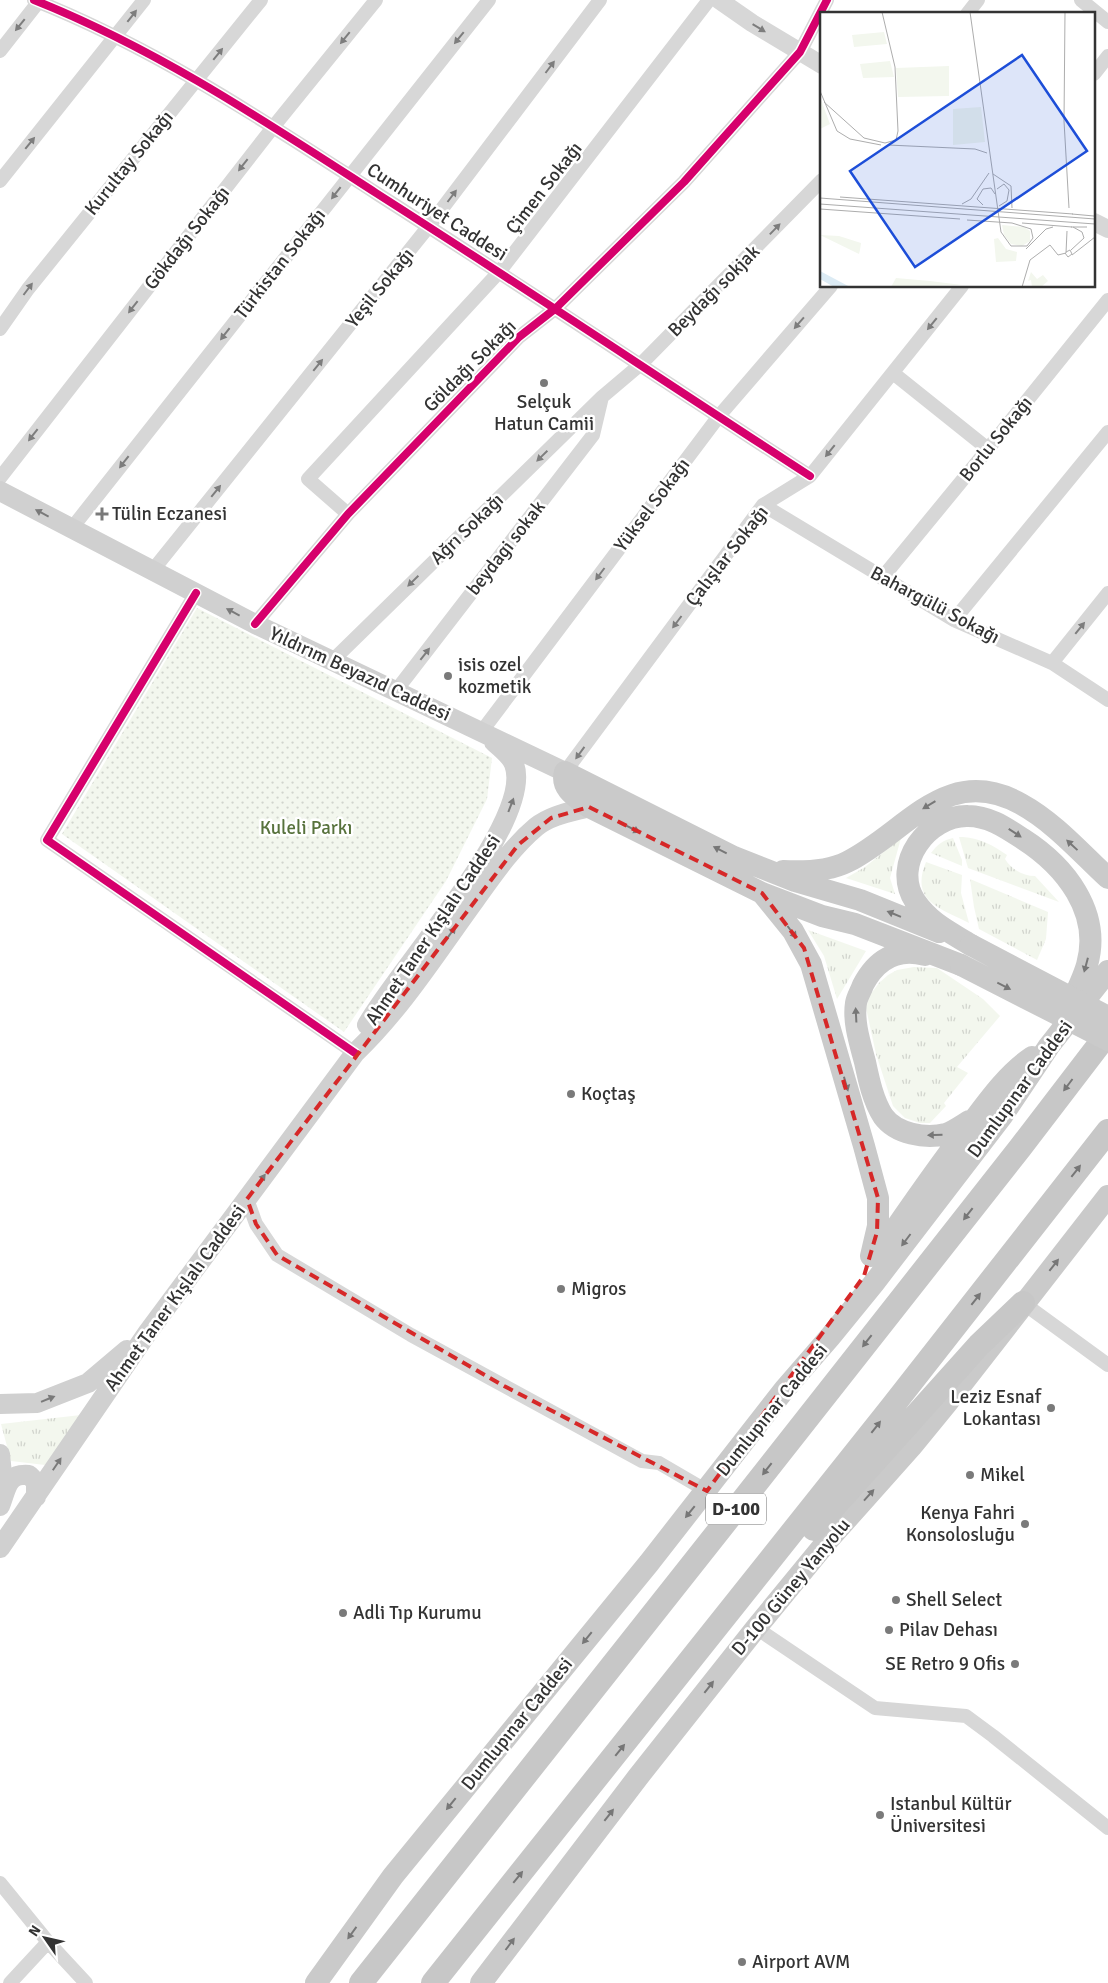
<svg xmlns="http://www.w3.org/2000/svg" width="1108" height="1983" font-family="Signika,sans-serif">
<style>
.grass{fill:url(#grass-tufts)}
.park{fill:url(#park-dots)}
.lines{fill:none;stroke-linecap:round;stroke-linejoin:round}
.minor{stroke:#d7d7d7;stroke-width:14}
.tertiary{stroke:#d7d7d7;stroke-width:18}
.secondary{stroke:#d0d0d0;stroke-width:20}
.primary{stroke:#cacaca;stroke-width:22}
.trunk{stroke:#c7c7c7;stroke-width:24}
.primary-bridge{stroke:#cacaca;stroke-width:22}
.cycleway-casing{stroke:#fff;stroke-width:11}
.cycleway{stroke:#d6006c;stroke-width:8}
.oneway{fill:#7d7d7d}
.oneway2{fill:#7a7a7a}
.oneway3{fill:#777}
.oneway4{fill:#767676}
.marked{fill:none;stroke:#d62828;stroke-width:4;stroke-dasharray:10 6;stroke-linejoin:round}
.poi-dot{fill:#7a7a7a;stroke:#fff;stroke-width:2}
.labels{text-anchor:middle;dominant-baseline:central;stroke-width:5;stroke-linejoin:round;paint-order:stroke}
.shield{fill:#fff;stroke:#707070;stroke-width:1}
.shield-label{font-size:18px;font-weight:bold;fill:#333}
.street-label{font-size:19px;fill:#333;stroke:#fff}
.poi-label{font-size:19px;fill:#333;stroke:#fff;text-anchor:start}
.park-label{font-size:19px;fill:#57723c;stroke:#fff}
.inset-road{fill:none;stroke:#adadad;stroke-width:1}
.view{fill:#1d4ed8;fill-opacity:0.15;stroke:#1d4ed8;stroke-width:2.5}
.inset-edge{fill:none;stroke:#333;stroke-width:2.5}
</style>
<defs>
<pattern id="grass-tufts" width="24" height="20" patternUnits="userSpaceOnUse" patternTransform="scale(1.25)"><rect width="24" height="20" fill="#f3f7ee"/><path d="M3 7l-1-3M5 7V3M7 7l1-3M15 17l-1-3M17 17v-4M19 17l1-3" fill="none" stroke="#d1d4cd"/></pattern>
<pattern id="park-dots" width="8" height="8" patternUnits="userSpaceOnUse" patternTransform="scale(1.25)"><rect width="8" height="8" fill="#f3f7ee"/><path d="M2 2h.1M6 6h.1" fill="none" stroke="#d1d4cd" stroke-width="1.8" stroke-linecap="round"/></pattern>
</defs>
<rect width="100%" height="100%" fill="#fff"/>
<path class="grass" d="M 963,837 C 980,838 994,846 1007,855 L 1005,859 C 1011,869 1023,876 1035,876 L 1059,902 L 968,868 L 959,837 Z
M 901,838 L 890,878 L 895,894 L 846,878 L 865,867 Z
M 953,838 L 962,860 L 962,866 L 931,853 C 937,845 943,840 953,838 Z
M 926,862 L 962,875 L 961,893 L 969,923 C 939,908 910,901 926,862 Z
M 970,879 L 1048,912 L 1046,939 L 1037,960 L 979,929 L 974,907 Z
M 808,930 L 866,951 L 837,999 L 824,956 Z
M 914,967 L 937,968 L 983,999 L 1000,1016 L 957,1067 L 968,1073 L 944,1103 L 946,1106 L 930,1123 L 920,1123 L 905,1118 L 893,1106 L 876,1054 L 866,1008 L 870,995 L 879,983 L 888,975 L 897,970 Z
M 81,1415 L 45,1465 L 11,1461 L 1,1424 Z"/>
<path class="park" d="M 197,608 L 492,758 L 487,799 L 446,881 L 344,1032 L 62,834 Z"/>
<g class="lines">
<path class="minor" d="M 34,0 C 157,49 266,122 376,193 C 522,286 665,382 810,476
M 1081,0 L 1108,22
M 967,14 L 978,0
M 0,51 L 40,0
M 1094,74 L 1108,56
M 0,181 L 144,0
M 0,329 L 28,289 L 261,0
M 893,373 L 988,449
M 0,478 L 274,126 L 376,0
M 763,505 L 954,620 L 1052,663 L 1108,700
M 348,514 L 308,479 L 500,271 L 709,0
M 72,528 L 489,0
M 153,570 L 429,226 L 600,0
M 882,578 L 988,449 L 1108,300
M 196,593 L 47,840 L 355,1053
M 954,620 L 1108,432
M 255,624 L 348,514 L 519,337 L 556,308 L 684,182 L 800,52 L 827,0
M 331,662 L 602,397 L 641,364 L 822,180
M 1052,663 L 1108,593
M 395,692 L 593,435 L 602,397
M 482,731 L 719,416 L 831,286
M 565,772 L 763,505 L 810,476 L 962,286
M 247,1199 L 256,1224 L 277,1255 L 411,1335 L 642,1461 L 659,1463 L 707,1491
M 1023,1303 L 1108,1365
M 756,1628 L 875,1708 L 966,1716 L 993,1736 L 1108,1828
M 0,1883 L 48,1942 L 86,1983
M 10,1983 L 48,1942"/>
<path class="tertiary" d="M 719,0 L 752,23 L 822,65
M 1094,222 L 1108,229"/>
<path class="secondary" d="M 0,491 L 255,624 L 565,772
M 367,1025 C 395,973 536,820 514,764 C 511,756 501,748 494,742
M 0,1404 L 37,1403 L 88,1383 L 127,1350
M 0,1454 L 4,1494
M 0,1506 C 7,1489 6,1473 29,1475 L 36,1482 L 36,1497
M 0,1548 L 148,1332 L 355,1053 C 402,1008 437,952 475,900 C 493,875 512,847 536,827 C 551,815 571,812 589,807"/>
<path class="primary" d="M 783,871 C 803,872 829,871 847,862 C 906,833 946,762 1021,804 C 1054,822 1081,853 1108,878
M 763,894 L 793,931 L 811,964 L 864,1146 L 878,1198 L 878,1226 L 871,1256
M 939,932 L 860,900 L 795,881 L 734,857 L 565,772 C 560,789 577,798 589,807 L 762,893 L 822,916 L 855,924 L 961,965
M 971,945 C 950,932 930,923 915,901 C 891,864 928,815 968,816 C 989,816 1006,828 1023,839 C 1065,866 1102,912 1087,965 C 1083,979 1076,993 1069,1007
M 925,955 C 896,947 876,960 863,985 C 861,991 857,997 856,1003 C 853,1022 860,1043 865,1062 C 869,1081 873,1100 883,1116 C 896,1134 925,1139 946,1134 C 954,1131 961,1126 969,1121
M 878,1254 C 908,1210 938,1167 970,1125 C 988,1101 1007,1074 1032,1057
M 316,1983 L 393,1876 L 649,1563 L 784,1390 L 830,1337 L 874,1283 L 1002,1116 L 1049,1046 L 1108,971
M 481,1983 L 638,1777 L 756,1628 L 829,1539 L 911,1447 L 947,1403 L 1108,1196"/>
<path class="trunk" d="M 814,1529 L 979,1345 L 1023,1303
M 361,1983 L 747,1495 L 1020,1148 L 1108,1033
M 433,1983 L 891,1408 L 1108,1131"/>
<path class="primary-bridge" d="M 971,945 L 1108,1017
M 961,965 L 1108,1040"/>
<defs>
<path id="cycleway" d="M 34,0 C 157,49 266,122 376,193 C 522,286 665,382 810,476
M 196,593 L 47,840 L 355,1053
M 255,624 L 348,514 L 519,337 L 556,308 L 684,182 L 800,52 L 827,0"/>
</defs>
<use href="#cycleway" class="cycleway-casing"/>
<use href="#cycleway" class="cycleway"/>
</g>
<defs><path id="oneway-solid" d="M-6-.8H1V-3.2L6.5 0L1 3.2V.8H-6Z" transform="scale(1.25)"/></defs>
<g class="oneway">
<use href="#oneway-solid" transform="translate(132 16) rotate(-52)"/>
<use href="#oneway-solid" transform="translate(20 25) rotate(129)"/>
<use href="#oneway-solid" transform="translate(759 28) rotate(31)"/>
<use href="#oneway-solid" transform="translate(345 38) rotate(129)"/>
<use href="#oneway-solid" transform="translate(459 38) rotate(129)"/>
<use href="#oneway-solid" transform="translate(218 54) rotate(-51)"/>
<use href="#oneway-solid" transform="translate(550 67) rotate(-53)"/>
<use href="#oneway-solid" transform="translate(30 143) rotate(-51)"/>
<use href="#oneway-solid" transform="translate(243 165) rotate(128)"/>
<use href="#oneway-solid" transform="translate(336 193) rotate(128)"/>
<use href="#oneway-solid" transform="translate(452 196) rotate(-53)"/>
<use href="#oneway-solid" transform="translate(775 229) rotate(-46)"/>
<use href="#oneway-solid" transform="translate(28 289) rotate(-53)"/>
<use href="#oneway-solid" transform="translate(133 307) rotate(128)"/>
<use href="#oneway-solid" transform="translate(799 323) rotate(131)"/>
<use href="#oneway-solid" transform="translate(932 324) rotate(129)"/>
<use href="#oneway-solid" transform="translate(225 334) rotate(128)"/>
<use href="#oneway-solid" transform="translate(318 365) rotate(-51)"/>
<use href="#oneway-solid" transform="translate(33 435) rotate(128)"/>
<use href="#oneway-solid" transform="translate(830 451) rotate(129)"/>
<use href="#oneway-solid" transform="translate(542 456) rotate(136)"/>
<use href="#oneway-solid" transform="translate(124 462) rotate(128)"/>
<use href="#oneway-solid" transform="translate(216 491) rotate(-51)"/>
<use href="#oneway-solid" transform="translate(600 574) rotate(127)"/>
<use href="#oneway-solid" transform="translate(413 581) rotate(136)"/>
<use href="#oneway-solid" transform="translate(677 622) rotate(127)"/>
<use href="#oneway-solid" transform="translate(1080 628) rotate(-51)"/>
<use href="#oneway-solid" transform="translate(425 654) rotate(-52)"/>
<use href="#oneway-solid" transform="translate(580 753) rotate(126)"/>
</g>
<g class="oneway2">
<use href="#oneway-solid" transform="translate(42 513) rotate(-152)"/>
<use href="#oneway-solid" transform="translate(233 612) rotate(-152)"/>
<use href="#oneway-solid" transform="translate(511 805) rotate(-69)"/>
<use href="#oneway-solid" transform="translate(451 933) rotate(-54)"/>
<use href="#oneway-solid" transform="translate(261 1180) rotate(-54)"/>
<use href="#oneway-solid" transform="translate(48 1399) rotate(-22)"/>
<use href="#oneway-solid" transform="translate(57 1464) rotate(-56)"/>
</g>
<g class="oneway3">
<use href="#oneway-solid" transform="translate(929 805) rotate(149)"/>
<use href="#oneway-solid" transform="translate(633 829) rotate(27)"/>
<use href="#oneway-solid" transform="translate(1015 833) rotate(33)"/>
<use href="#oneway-solid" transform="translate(1072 845) rotate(-137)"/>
<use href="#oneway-solid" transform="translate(720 850) rotate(-153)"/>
<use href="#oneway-solid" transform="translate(894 914) rotate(-158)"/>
<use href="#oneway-solid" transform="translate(792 932) rotate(53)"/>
<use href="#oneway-solid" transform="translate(1086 965) rotate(105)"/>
<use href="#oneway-solid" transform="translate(1004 986) rotate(27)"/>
<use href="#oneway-solid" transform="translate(856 1015) rotate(-93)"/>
<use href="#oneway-solid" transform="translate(846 1084) rotate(74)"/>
<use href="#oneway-solid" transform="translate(935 1135) rotate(178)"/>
<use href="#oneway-solid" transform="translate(906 1240) rotate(127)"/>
<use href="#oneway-solid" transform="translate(1054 1265) rotate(-52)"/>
<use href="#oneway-solid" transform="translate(869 1495) rotate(-48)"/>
<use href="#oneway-solid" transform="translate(690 1512) rotate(129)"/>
<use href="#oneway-solid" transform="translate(587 1638) rotate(129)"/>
<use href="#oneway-solid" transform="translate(709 1687) rotate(-52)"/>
<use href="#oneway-solid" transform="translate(451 1804) rotate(129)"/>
<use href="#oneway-solid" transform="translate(609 1815) rotate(-52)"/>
<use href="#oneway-solid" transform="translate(352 1933) rotate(126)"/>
<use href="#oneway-solid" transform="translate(510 1944) rotate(-53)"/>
</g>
<g class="oneway4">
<use href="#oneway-solid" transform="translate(1068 1085) rotate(127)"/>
<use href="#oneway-solid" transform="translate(1076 1171) rotate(-52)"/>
<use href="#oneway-solid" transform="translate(968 1214) rotate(128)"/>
<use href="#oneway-solid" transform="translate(976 1299) rotate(-52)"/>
<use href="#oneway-solid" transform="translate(867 1341) rotate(128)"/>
<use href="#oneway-solid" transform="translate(876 1427) rotate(-52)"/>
<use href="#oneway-solid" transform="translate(767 1469) rotate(128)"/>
<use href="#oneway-solid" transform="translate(620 1750) rotate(-51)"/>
<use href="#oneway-solid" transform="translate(518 1877) rotate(-51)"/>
</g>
<path class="marked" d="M 589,807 L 762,893 L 804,948 L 878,1198 L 877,1232 L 864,1276 L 707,1491 L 504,1386 L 277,1255 L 256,1224 L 247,1199 L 518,845 L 551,818 Z"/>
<g class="poi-dot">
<circle cx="544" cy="383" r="5"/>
<path d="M99.5 506.5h5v5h5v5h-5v5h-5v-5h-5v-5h5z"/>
<circle cx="448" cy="676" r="5"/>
<circle cx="571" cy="1094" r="5"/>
<circle cx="561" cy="1289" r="5"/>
<circle cx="1051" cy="1408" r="5"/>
<circle cx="970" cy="1475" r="5"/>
<circle cx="1025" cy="1524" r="5"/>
<circle cx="896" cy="1600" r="5"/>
<circle cx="343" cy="1613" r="5"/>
<circle cx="889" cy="1630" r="5"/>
<circle cx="1015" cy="1664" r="5"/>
<circle cx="880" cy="1815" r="5"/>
<circle cx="742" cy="1962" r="5"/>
</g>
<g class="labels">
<rect class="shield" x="706" y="1493.5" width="60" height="31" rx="4"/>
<g class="shield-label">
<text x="736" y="1509">D-100</text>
</g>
<g class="street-label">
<text transform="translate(129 163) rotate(-51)">Kurultay Sokağı</text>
<text transform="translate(544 188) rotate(-52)">Çimen Sokağı</text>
<text transform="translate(437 212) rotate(33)">Cumhuriyet Caddesi</text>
<text transform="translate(187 238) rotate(-52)">Gökdağı Sokağı</text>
<text transform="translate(280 264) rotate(-52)">Türkistan Sokağı</text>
<text transform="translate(380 288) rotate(-51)">Yeşil Sokağı</text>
<text transform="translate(714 291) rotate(-45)">Beydağı sokjak</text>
<text transform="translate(470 366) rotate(-45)">Göldağı Sokağı</text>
<text transform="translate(996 439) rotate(-51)">Borlu Sokağı</text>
<text transform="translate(652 505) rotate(-53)">Yüksel Sokağı</text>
<text transform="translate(467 529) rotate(-44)">Ağrı Sokağı</text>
<text transform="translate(506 548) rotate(-52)">beydagi sokak</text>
<text transform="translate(727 556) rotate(-52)">Çalışlar Sokağı</text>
<text transform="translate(935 605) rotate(28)">Bahargülü Sokağı</text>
<text transform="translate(360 674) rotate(25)">Yıldırım Beyazıd Caddesi</text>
<text transform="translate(433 930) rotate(-56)">Ahmet Taner Kışlalı Caddesi</text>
<text transform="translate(1020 1089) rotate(-54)">Dumlupınar Caddesi</text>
<text transform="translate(175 1298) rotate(-54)">Ahmet Taner Kışlalı Caddesi</text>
<text transform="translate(772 1410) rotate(-51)">Dumlupınar Caddesi</text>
<text transform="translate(791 1587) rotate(-50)">D-100 Güney Yanyolu</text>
<text transform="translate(517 1724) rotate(-51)">Dumlupınar Caddesi</text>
</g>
<g class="poi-label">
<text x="544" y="402" text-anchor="middle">Selçuk<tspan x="544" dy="22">Hatun Camii</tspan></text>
<text x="112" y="514">Tülin Eczanesi</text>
<text x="458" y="665">isis ozel<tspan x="458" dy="22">kozmetik</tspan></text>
<text x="581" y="1094">Koçtaş</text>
<text x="571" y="1289">Migros</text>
<text x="1041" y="1397" text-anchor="end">Leziz Esnaf<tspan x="1041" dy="22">Lokantası</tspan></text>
<text x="980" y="1475">Mikel</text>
<text x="1015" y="1513" text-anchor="end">Kenya Fahri<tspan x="1015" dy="22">Konsolosluğu</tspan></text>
<text x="906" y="1600">Shell Select</text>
<text x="353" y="1613">Adli Tıp Kurumu</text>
<text x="899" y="1630">Pilav Dehası</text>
<text x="1005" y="1664" text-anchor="end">SE Retro 9 Ofis</text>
<text x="890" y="1804">Istanbul Kültür<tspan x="890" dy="22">Üniversitesi</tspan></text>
<text x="752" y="1962">Airport AVM</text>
</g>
<g class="park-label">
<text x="306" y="828">Kuleli Parkı</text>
</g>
</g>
<g transform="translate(820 12)">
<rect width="275" height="275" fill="#fff"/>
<path d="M 182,213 L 204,215 L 210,219 L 210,229 L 202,234 L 191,232 L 184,223 ZM 0,223 L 19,224 L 41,231 L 40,238 L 39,242 ZM 178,226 L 186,237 L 197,240 L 196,249 L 176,250 L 174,227 ZM 211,260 L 217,267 L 223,263 L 228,269 L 221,275 L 212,275 L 211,268 L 208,269 Z" fill="#f3f7ee"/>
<path d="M 0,85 L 10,112 L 0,117 Z" fill="#f3f7ee"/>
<path d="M 64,20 L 67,32 L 34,35 L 32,23 ZM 161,95 L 165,130 L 133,133 L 133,97 Z" fill="#f3f7ee"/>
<path d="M 70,49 L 74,65 L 43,66 L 40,52 ZM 129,54 L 129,84 L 78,85 L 76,56 ZM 76,266 L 110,269 L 142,273 L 71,275 Z" fill="#f3f7ee"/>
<path d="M 0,259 L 30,275 L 14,275 L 0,267 Z" fill="#dcebf4"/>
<path class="inset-road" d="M 150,0 L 181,220 L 191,234 L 207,234 L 213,226 L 211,217 L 192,211M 245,0 L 244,109 L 249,196M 0,79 L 17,119 L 30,127 L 61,133M 4,90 L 44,126 L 65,131 L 76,128 L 78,119 L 75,55 L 62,0M 68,133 L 155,137 L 167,141M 173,162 L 191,174 L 192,196M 177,177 L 184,172 L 189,178 L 187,189 L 179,194M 20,185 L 253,202M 0,186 L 275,207M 0,192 L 275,212M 142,192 L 151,187 L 169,161M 163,193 L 157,187 L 163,177 L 171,176 L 175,182M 0,197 L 140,207M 252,202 L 274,204M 147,208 L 192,211M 202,211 L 252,215M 251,215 L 267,215M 206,237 L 226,217 L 233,215M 251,238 L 264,226 L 262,220 L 253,215M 245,241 L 248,245 L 252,242 L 250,238 L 246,240M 246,241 L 247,219M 252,243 L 275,225M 202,275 L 210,248 L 230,233 L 238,243 L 246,241"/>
<path class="view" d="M 202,43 L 267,139 L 95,255 L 30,159 Z"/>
<rect width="275" height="275" class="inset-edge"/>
</g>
<g transform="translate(45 1938) rotate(304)" stroke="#ffffff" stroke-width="4" paint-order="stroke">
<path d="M0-4L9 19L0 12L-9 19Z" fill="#333333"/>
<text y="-8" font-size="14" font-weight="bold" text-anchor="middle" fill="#333333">N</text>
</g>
</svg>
